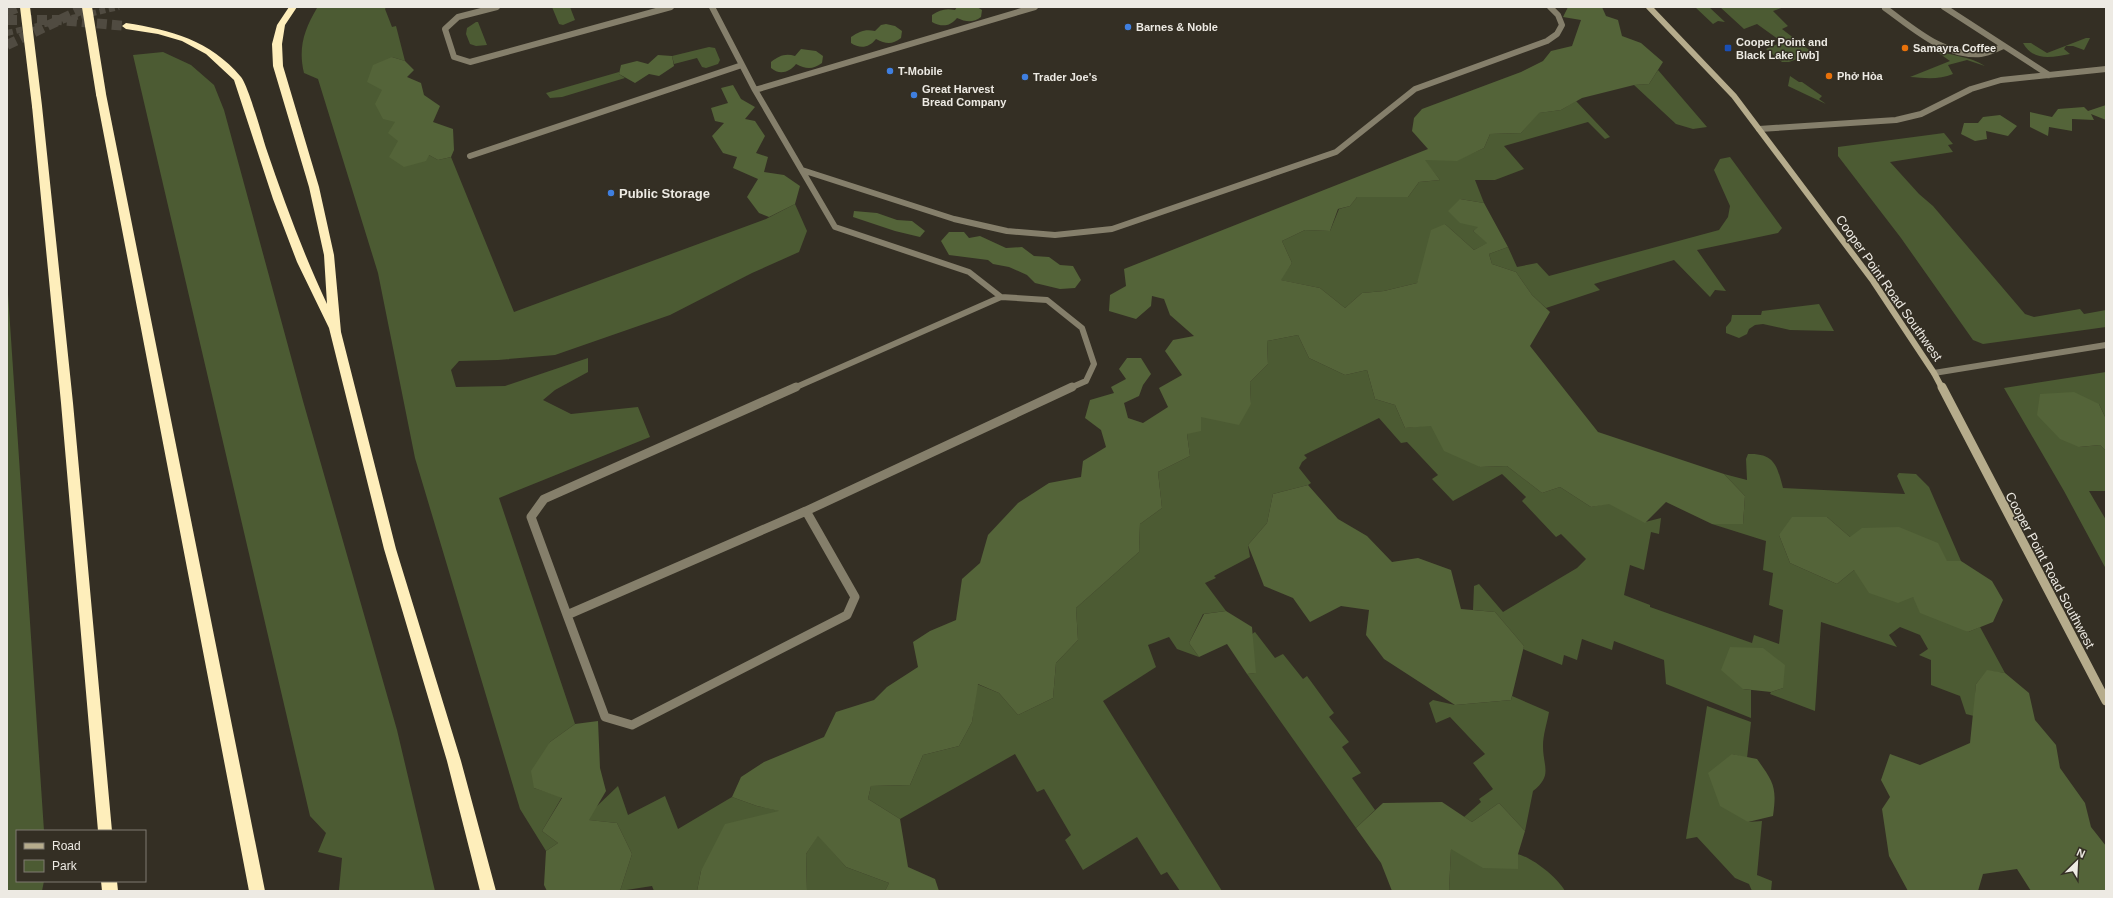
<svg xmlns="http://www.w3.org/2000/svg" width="2113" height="898" font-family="Helvetica,sans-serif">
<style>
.green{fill:#4c5b33}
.forest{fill:#546439}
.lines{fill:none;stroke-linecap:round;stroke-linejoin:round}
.tertiary-tunnel{stroke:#504b41;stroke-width:6;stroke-dasharray:6 3.5;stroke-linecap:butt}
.motorway-tunnel{stroke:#504b41;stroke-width:10;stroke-dasharray:10 5;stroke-linecap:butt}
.service-far1{stroke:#857f6b;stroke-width:6}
.service{stroke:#857f6b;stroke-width:9}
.secondary-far1{stroke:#b6ac8c;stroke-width:6}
.secondary{stroke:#b6ac8c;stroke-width:9}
.motorway{fill:#feeebb;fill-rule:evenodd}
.motorway-bridge{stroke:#feeebb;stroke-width:10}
.shop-dot{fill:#3f7fe0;stroke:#342f24;stroke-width:1.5}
.transit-dot{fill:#1a4fb4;stroke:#342f24;stroke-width:1.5}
.food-dot{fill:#e8710a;stroke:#342f24;stroke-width:1.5}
.labels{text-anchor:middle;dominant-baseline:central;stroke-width:3;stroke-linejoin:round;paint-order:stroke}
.far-poi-label{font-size:11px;font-weight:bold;fill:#edeae3;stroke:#342f24;text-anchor:start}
.poi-label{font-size:13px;font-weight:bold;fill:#edeae3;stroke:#342f24;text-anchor:start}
.street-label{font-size:13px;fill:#edeae3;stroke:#342f24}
</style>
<rect width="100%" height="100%" fill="#342f24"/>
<path class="green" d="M 321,7 L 386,7 L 385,9 L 392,27 L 396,26 L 405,61 L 392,57 L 382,90 L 395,122 L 429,155 L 438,160 L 451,157 L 514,312 L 766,219 L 795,204 L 807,231 L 799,252 L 752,273 L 670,315 L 555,355 L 498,360 L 459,361 L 451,370 L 456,387 L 505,386 L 588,358 L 588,372 L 555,390 L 543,400 L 571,414 L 638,407 L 650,437 L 499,498 L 575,724 L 550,742 L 534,788 L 562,797 L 542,831 L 558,843 L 546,851 L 520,809 L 415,458 L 378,273 L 318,79 L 304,73 C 298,48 304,30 317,8 Z
M 552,7 L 570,7 L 575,20 L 563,25 L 559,24 Z
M 1695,7 L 1709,7 L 1725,22 L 1718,21 L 1713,24 Z
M 1720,7 L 1784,7 L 1773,11 L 1788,26 L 1782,29 L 1813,53 L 1789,62 L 1782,62 L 1766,49 L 1782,42 L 1757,24 L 1744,29 Z
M 476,22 L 478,22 L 487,45 L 476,46 L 470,44 L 466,34 L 467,28 Z
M 2086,38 L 2090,38 L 2084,50 L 2073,46 L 2066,46 L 2064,49 L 2070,54 C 2053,57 2033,62 2023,43 L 2031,43 L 2047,53 Z
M 709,47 L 715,48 L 720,60 L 718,64 L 706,68 L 702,67 L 697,58 L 674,64 L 672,56 Z
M 1933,49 C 1950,56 1970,56 1985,66 L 1967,60 L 1948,65 L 1953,74 C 1939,80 1924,78 1910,77 L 1950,61 Z
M 163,52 L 191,65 L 214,85 L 224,110 L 303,401 L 397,730 L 435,891 L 340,891 L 339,890 L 342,858 L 318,852 L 326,833 L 310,816 L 133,55 Z
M 1658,70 L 1707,127 L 1693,129 L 1676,124 L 1634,85 L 1649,84 Z
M 619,72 L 619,74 L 625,78 L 562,97 L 550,98 L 546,93 Z
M 1790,76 L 1799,82 L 1802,82 L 1822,96 L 1819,99 L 1826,104 L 1788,86 Z
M 1576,101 L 1610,137 L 1605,139 L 1588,122 L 1504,146 L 1524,169 L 1495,180 L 1475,180 L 1484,203 L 1460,199 L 1479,227 L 1473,231 L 1488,243 L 1474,250 L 1445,224 L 1417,283 L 1384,291 L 1362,293 L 1345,308 L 1320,288 L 1280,280 L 1292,263 L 1282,241 L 1305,230 L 1330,231 L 1339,209 L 1350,206 L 1357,197 L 1408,197 L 1419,182 L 1440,180 L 1424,160 L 1457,160 L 1484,148 L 1490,134 L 1521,133 L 1538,113 L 1561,110 Z
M 1944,133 L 1953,144 L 1948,145 L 1953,152 L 1890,162 L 1919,194 L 1933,206 L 2025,314 L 2034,317 L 2080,309 L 2084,314 L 2106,310 L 2106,327 L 1983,344 L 1973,340 L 1901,238 L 1838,156 L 1838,147 Z
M 1730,157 L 1782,228 L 1778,233 L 1697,250 L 1726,291 L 1715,290 L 1710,297 L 1674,260 L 1594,284 L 1600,290 L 1546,308 L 1532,295 L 1516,272 L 1492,264 L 1489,254 L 1508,247 L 1517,267 L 1537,263 L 1549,276 L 1719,230 L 1728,217 L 1730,206 L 1714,170 L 1720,159 Z
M 7,279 L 44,831 L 17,831 L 17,881 L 44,881 L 42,891 L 7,891 Z
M 1819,304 L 1834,331 L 1790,330 L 1763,324 L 1755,325 L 1749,329 L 1747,334 L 1739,338 L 1726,333 L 1726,327 L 1731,321 L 1732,315 L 1761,315 L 1762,311 Z
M 1298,335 L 1309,358 L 1345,375 L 1367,370 L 1375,399 L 1395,405 L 1405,428 L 1431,425 L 1480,467 L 1507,466 L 1542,493 L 1560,487 L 1591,507 L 1609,503 L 1645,522 L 1661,518 L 1659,534 L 1651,532 L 1644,570 L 1630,565 L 1624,595 L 1650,605 L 1650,607 L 1752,643 L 1754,635 L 1779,644 L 1783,610 L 1769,605 L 1773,573 L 1763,570 L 1766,541 L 1712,524 L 1743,524 L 1745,496 L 1724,474 L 1747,480 L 1746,459 L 1748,454 C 1775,453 1777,466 1783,488 L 1905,494 L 1897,476 L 1899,473 L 1916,474 L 1929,487 L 1961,561 L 1947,561 L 1850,537 L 1827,517 L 1779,535 L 1790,563 L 1837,584 L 1854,570 L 1913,597 L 1968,632 L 1980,627 L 2005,673 L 1987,671 L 1976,684 L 1974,716 L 1966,714 L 1960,696 L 1931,685 L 1931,660 L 1919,655 L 1928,649 L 1920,635 L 1900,627 L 1889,635 L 1897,647 L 1821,622 L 1815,711 L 1770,694 L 1771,692 L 1783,688 L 1743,689 L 1751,690 L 1751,718 L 1666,684 L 1664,660 L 1614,641 L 1612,650 L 1582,639 L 1577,660 L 1564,655 L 1562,665 L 1523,649 L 1524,646 L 1495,612 L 1473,610 L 1474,586 L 1479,584 L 1503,612 L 1577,568 L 1586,559 L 1561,534 L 1556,537 L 1522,501 L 1526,497 L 1502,474 L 1453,501 L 1432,479 L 1438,475 L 1407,442 L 1401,443 L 1379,418 L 1304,455 L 1307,458 L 1302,462 L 1299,468 L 1311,483 L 1308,485 L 1273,494 L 1267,523 L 1248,545 L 1250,557 L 1214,576 L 1216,578 L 1205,583 L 1226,611 L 1203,614 L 1189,643 L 1199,657 L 1177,649 L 1169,637 L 1148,645 L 1156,667 L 1103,701 L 1222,891 L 1180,891 L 1167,872 L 1161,875 L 1137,837 L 1083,870 L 1065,840 L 1071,835 L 1044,789 L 1037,792 L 1015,754 L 900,819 L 868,799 L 871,786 L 910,785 L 923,755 L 959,746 L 972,722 L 977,684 L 999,693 L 1018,715 L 1053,698 L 1056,663 L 1078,640 L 1076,608 L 1139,552 L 1140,524 L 1162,508 L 1158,472 L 1190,456 L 1187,434 L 1201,416 L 1251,404 L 1250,382 L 1268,364 L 1267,341 Z
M 2106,372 L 2106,419 L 2099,404 L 2079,447 L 2100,445 L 2106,451 L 2106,491 L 2089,491 L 2106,520 L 2106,569 L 2064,491 L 2004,388 Z
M 1255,632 L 1275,658 L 1283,654 L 1303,679 L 1307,676 L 1334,713 L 1329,717 L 1349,742 L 1342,747 L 1361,773 L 1352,778 L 1375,810 L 1356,828 L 1247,674 L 1255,673 L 1252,634 Z
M 1512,696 L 1549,712 C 1547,723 1543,735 1543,746 C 1543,767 1553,775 1533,791 L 1525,831 L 1499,803 L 1472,822 L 1464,817 L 1481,802 L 1479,799 L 1493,789 L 1473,763 L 1485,754 L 1450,717 L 1436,723 L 1429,703 L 1433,700 L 1455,705 L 1511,700 Z
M 1707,706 L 1751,722 L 1747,758 L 1732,754 L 1748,822 L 1762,821 L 1757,875 L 1772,881 L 1771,891 L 1752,891 L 1749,884 L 1735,878 L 1697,837 L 1686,839 Z
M 618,786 L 628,815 L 665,796 L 678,829 L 732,797 L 757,806 L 781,811 L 701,871 L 697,891 L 654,891 L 652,886 L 620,891 L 632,854 L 617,823 L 588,820 L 596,807 Z
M 818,835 L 846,867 L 889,883 L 885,891 L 807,891 L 806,854 Z
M 1451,849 C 1472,850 1496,850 1517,854 C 1532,857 1558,878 1565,891 L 1449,891 Z"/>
<path class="forest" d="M 957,7 L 977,7 L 982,10 L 981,17 C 973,23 966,22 957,18 C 950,27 941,27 932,22 L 932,15 C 940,10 945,8 955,10 Z
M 1568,7 L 1602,7 L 1606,16 L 1618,20 L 1622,36 L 1641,43 L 1663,62 L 1649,84 L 1634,85 L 1582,98 L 1561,110 L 1539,113 L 1521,133 L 1490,134 L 1484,148 L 1457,161 L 1425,160 L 1440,180 L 1419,182 L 1408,197 L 1357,197 L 1350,206 L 1338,209 L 1330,231 L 1305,230 L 1282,241 L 1292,263 L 1281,280 L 1320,288 L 1345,308 L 1362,293 L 1384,291 L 1417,283 L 1431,230 L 1445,224 L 1474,250 L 1487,243 L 1473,231 L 1478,227 L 1460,223 L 1448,211 L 1460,199 L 1484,203 L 1508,247 L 1489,254 L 1492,264 L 1516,272 L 1532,295 L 1550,312 L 1530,346 L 1598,432 L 1724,474 L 1745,496 L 1743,524 L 1712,524 L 1666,502 L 1645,523 L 1609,504 L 1591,507 L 1560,487 L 1542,493 L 1507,466 L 1480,467 L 1444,451 L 1431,426 L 1405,428 L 1395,405 L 1375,399 L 1367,370 L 1345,375 L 1309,358 L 1298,335 L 1267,341 L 1268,364 L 1250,382 L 1251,404 L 1239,425 L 1201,417 L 1201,431 L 1187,434 L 1190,456 L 1158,472 L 1162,508 L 1140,524 L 1139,552 L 1076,608 L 1078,640 L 1056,663 L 1053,698 L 1018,715 L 999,693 L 978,684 L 972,722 L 959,746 L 923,755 L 910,785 L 871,786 L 868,799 L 900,819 L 908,867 L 935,879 L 939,891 L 885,891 L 889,883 L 846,867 L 818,836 L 806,854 L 807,891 L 697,891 L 701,871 L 725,824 L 779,811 L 757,806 L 732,797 L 741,777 L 764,762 L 824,737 L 836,712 L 874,700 L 887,687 L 918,667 L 913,642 L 930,631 L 956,620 L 962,579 L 980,563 L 988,535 L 1018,503 L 1049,483 L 1081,477 L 1083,461 L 1106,447 L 1101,430 L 1085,418 L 1090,400 L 1114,393 L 1111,387 L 1126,379 L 1119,369 L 1127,358 L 1141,358 L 1151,374 L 1143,385 L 1139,396 L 1124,403 L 1128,418 L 1143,423 L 1168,407 L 1159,388 L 1182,375 L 1165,351 L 1173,340 L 1194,336 L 1170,315 L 1164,299 L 1152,296 L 1151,306 L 1136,319 L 1109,311 L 1110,295 L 1126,286 L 1124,269 L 1428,149 L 1412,131 L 1414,118 L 1422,109 L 1521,72 L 1543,61 L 1551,51 L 1572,46 L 1581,20 L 1563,17 Z
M 886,24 L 895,26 L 902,31 L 901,38 C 892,45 886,44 876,39 C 869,48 860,49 851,43 L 851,37 C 860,31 865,29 875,31 L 881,25 Z
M 801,49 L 816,51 L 823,56 L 822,63 C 812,70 806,69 796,64 C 789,73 779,75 771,68 L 771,62 C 779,56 785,53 795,56 Z
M 658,55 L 672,56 L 674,66 L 659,76 L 649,74 L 635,83 L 619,74 L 621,65 L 637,61 L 648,64 Z
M 392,57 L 405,61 L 414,70 L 407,77 L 421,83 L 424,95 L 440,106 L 433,122 L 453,129 L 454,150 L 451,157 L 438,160 L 429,155 L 426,161 L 404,167 L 389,157 L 398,141 L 388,133 L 395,122 L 383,119 L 375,104 L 382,90 L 367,82 L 373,65 Z
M 733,85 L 741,99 L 755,107 L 745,119 L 755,121 L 765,136 L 756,153 L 768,157 L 764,172 L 784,175 L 800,186 L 795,204 L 769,217 L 759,213 L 747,197 L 758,179 L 733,168 L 737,157 L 723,153 L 712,136 L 724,123 L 715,121 L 711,108 L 728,103 L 721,88 Z
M 2106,105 L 2106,120 L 2091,114 L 2094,120 L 2072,119 L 2072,131 L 2049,127 L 2048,136 L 2030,127 L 2030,112 L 2052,117 L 2058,109 L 2084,107 L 2088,111 Z
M 2000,115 L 2017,126 L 2008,136 L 1986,131 L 1987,139 L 1975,141 L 1961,134 L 1964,123 L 1978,123 L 1983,117 Z
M 854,211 L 877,213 L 897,220 L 912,221 L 925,231 L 920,237 L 895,231 L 853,217 Z
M 949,232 L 964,232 L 969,238 L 980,236 L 1006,248 L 1022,247 L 1034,256 L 1049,257 L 1060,265 L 1073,266 L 1081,280 L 1075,288 L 1060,289 L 1035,283 L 1027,275 L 1009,267 L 993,264 L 988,260 L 949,255 L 941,241 Z
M 2074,392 L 2099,404 L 2106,419 L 2106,451 L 2100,445 L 2079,447 L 2060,439 L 2037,415 L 2040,394 Z
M 1308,485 L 1338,519 L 1367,536 L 1392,562 L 1418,558 L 1451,570 L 1461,609 L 1495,612 L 1524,646 L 1511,700 L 1455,705 L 1384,659 L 1366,635 L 1369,610 L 1341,606 L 1310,622 L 1293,598 L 1264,586 L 1248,545 L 1267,523 L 1273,494 Z
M 1792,517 L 1827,517 L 1850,537 L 1862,528 L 1899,527 L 1938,543 L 1947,561 L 1961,561 L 1992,581 L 2003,600 L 1993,622 L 1968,632 L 1920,613 L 1913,597 L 1898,603 L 1869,593 L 1854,570 L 1837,584 L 1790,563 L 1779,535 Z
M 1226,611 L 1252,627 L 1256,673 L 1247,674 L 1227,644 L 1199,657 L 1189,643 L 1204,614 Z
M 1730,647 L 1763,648 L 1785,665 L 1783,688 L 1771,692 L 1743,689 L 1721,670 Z
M 1987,670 L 2005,673 L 2029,693 L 2035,720 L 2056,745 L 2060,768 L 2085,803 L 2091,827 L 2106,846 L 2106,891 L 2031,891 L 2017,869 L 1983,874 L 1978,891 L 1908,891 L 1889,856 L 1882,809 L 1890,797 L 1881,780 L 1890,754 L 1920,765 L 1970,743 L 1976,684 Z
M 598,721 L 600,768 L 606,791 L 589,820 L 617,823 L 632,854 L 620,891 L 547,891 L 544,885 L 546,851 L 558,843 L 542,831 L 562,798 L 534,788 L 531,771 L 550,742 L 575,724 Z
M 1732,754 L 1757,759 C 1774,783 1777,787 1773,816 L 1748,822 L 1720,806 L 1708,773 Z
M 1442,802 L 1472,822 L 1499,803 L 1525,831 L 1518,854 L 1518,869 L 1483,868 L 1451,849 L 1449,891 L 1392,891 L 1381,863 L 1356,828 L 1383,803 Z"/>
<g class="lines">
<path class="tertiary-tunnel" d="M 7,33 L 119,7"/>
<path class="motorway-tunnel" d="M 7,12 L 19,7
M 7,20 L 59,20 L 126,26
M 7,45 L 87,7"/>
<path class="service-far1" d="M 497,7 L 458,17 L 445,29 L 454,57 L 470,62 L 671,7
M 712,7 L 755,90 L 835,227 L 969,272 L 1001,297
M 1944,7 L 2049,75
M 1885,8 C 1913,28 1944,57 1981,54 C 1989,53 1996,49 2004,46
M 755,90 L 1035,7
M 1759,129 L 1896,120 L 1921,114 L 1971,89 L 2001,80 L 2106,69
M 470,156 L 742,65
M 802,170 L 954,219 L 1007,231 L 1055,235 L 1112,229 L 1336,152 L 1415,89 L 1547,41 L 1557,34 L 1562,25 L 1558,15 L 1550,7
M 1001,297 L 1047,300 L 1082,328 L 1094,364 L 1086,381 L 1070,388
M 1934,373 L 2106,345
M 794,388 L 1001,297"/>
<path class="service" d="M 796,387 L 544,499 L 531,517 L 567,615 L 806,511 L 1072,387
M 567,615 L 605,717 L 632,725 L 847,615 L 855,597 L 806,511"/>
<path class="secondary-far1" d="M 1649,7 L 1734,96 L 1873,281 L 1934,373 L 1942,388"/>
<path class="secondary" d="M 1942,387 L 2106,701"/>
<path class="motorway" d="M 289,7 L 297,7 L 285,25 L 282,44 L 283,66 L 319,187 L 334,255 L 341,332 L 396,549 L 461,761 L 496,891 L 480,891 L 447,761 L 384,549 L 329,328 L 297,262 L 273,199 L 234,80 L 206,54 L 182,41 L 158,34 L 126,29 L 122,26 L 126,23 C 171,30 210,40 241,77 C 248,85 262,135 266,148 C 284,201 303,253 327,304 L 324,255 L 309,187 L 273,66 L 272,44 L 277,25 Z
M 101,91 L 106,94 L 265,891 L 249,891 L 96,94 Z
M 37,103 L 42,106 L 73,403 L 112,831 L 98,831 L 61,403 L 32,106 Z
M 101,881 L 117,881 L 118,891 L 102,891 Z"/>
<path class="motorway-bridge" d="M 25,7 L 37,106
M 87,7 L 101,94"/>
</g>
<g class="shop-dot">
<circle cx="1128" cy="27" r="4"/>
<circle cx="890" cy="71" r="4"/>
<circle cx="1025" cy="77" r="4"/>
<circle cx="914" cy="95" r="4"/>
<circle cx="611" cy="193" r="4"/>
</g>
<rect class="transit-dot" x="1724" y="44" width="8" height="8" rx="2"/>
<g class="food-dot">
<circle cx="1905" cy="48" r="4"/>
<circle cx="1829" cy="76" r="4"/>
</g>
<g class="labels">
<g class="far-poi-label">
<text x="1136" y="27">Barnes &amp; Noble</text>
<text x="1736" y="42">Cooper Point and<tspan x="1736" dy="13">Black Lake [wb]</tspan></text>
<text x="1913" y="48">Samayra Coffee</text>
<text x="898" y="71">T-Mobile</text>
<text x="1837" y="76">Phở Hòa</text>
<text x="1033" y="77">Trader Joe's</text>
<text x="922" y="89">Great Harvest<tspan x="922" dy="13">Bread Company</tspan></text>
</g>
<g class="poi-label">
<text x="619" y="193">Public Storage</text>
</g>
<g class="street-label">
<text transform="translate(1889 288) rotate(55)">Cooper Point Road Southwest</text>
<text transform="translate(2050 570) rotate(62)">Cooper Point Road Southwest</text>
</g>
</g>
<rect width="2113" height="898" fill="none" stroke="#edeae3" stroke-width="16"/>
<rect x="16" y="830" width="130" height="52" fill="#342f24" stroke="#7e7a70"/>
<rect x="24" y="843" width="20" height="6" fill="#b6ac8c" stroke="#7e7a70"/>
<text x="52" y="850" font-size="12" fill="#edeae3">Road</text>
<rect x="24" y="860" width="20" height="12" fill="#4c5b33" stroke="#7e7a70"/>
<text x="52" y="870" font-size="12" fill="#edeae3">Park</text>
<g transform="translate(2077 862) rotate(24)" stroke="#342f24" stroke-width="3" paint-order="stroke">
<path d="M0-3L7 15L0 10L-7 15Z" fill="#edeae3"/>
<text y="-6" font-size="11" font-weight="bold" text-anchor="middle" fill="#edeae3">N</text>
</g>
</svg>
